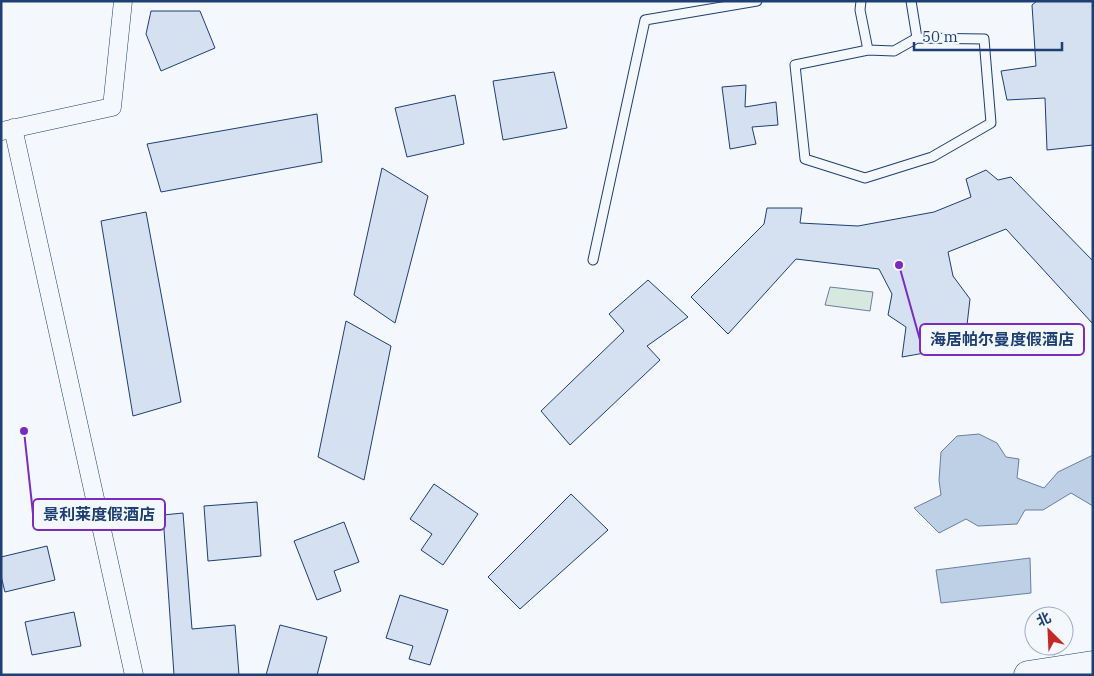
<svg xmlns="http://www.w3.org/2000/svg" width="1094" height="676" font-family="'IBM Plex Serif','Noto Sans SC',serif">
<style>
.green{fill:#d7e8df;stroke:#687fa3}
.water{fill:#bed0e5;stroke:#687fa3}
.building{fill:#d5e0f0;stroke:#1d3f73}
.lines{fill:none;stroke-linecap:round;stroke-linejoin:round}
.service-casing{stroke:#1d3f73;stroke-width:11}
.minor-casing{stroke:#1d3f73;stroke-width:19}
.primary-casing{stroke:#1d3f73;stroke-width:29}
.service{stroke:#f4f7fb;stroke-width:9}
.minor{stroke:#f4f7fb;stroke-width:18}
.primary{stroke:#f4f7fb;stroke-width:28}
.leader{fill:none;stroke:#7b2cbf;stroke-width:2}
.callout-dot{fill:#7b2cbf;stroke:#f4f7fb;stroke-width:2}
.callout{fill:#f4f7fb;stroke:#7b2cbf;stroke-width:2}
.callout-label{font-size:16px;text-anchor:middle;font-weight:bold;fill:#1d3f73}
</style>
<rect width="100%" height="100%" fill="#f4f7fb"/>
<path class="green" d="M 830,287 L 873,292 L 870,311 L 825,305 Z"/>
<path class="water" d="M 979,434 L 997,443 L 1006,457 L 1019,459 L 1017,478 L 1044,488 L 1058,472 L 1093,455 L 1093,506 L 1071,493 L 1043,510 L 1025,510 L 1017,524 L 978,526 L 966,519 L 939,533 L 914,508 L 941,495 L 939,480 L 941,452 L 957,436 Z
M 1030,558 L 1031,593 L 941,603 L 936,570 Z"/>
<path class="building" d="M 1037,1 L 1093,1 L 1093,145 L 1047,150 L 1045,98 L 1007,100 L 1001,71 L 1036,66 L 1032,5 Z
M 151,11 L 200,11 L 215,48 L 161,71 L 146,34 Z
M 554,72 L 567,128 L 503,140 L 493,81 Z
M 746,85 L 745,107 L 776,102 L 778,125 L 752,127 L 756,144 L 730,149 L 722,87 Z
M 455,95 L 464,144 L 407,157 L 395,108 Z
M 317,114 L 322,162 L 161,192 L 147,144 Z
M 382,168 L 428,196 L 395,323 L 354,295 Z
M 986,170 L 998,180 L 1011,177 L 1093,261 L 1093,324 L 1006,229 L 948,252 L 953,276 L 970,299 L 967,325 L 975,344 L 902,357 L 906,327 L 888,315 L 892,294 L 879,269 L 796,259 L 728,334 L 691,297 L 764,224 L 767,208 L 802,208 L 800,223 L 858,226 L 934,212 L 971,197 L 966,179 Z
M 146,212 L 181,402 L 133,416 L 101,221 Z
M 648,280 L 688,317 L 647,346 L 660,360 L 570,445 L 541,411 L 624,331 L 609,314 Z
M 346,321 L 391,346 L 364,480 L 318,457 Z
M 434,484 L 478,514 L 443,565 L 421,550 L 432,534 L 410,519 Z
M 571,494 L 608,530 L 520,609 L 488,577 Z
M 257,502 L 261,556 L 208,561 L 204,506 Z
M 183,513 L 192,629 L 235,625 L 239,675 L 174,675 L 163,515 Z
M 344,522 L 359,562 L 334,571 L 341,591 L 317,600 L 294,541 Z
M 47,546 L 55,580 L 5,592 L 1,576 L 1,557 Z
M 400,595 L 448,610 L 430,665 L 409,659 L 413,646 L 386,638 Z
M 74,612 L 81,646 L 32,655 L 25,622 Z
M 280,625 L 327,637 L 317,675 L 266,675 Z"/>
<g class="lines">
<defs>
<path id="service" d="M 861,1 L 860,10 L 868,50 L 894,51 L 917,38 L 911,1
M 868,50 L 795,65 L 805,159 L 865,178 L 932,157 L 991,123 L 984,39 L 917,38
M 593,260 L 645,20 L 757,1"/>
<path id="minor" d="M 13,128 L 134,675
M 2,131 L 112,107 L 123,1"/>
<path id="primary" d="M 1028,675 L 1093,665"/>
</defs>
<use href="#service" class="service-casing"/>
<use href="#minor" class="minor-casing"/>
<use href="#primary" class="primary-casing"/>
<use href="#service" class="service"/>
<use href="#minor" class="minor"/>
<use href="#primary" class="primary"/>
</g>
<path class="leader" d="M899 265L920 340M24 431L33 514"/>
<g class="callout-dot">
<circle cx="899" cy="265" r="5"/>
<circle cx="24" cy="431" r="5"/>
</g>
<g class="callout">
<rect x="920" y="324" width="164" height="31" rx="5"/>
<rect x="33" y="499" width="132" height="31" rx="5"/>
</g>
<g class="callout-label">
<text x="1002" y="345">海居帕尔曼度假酒店</text>
<text x="99" y="520">景利莱度假酒店</text>
</g>
<rect width="1094" height="676" fill="none" stroke="#1d3f73" stroke-width="5"/>
<g transform="translate(1049 631) rotate(336)"><circle r="24" fill="#f4f7fb" stroke="#9eadc5"/>
<path d="M0-4L9 19L0 12L-9 19Z" fill="#c62828"/>
<text y="-8" font-size="14" font-weight="bold" text-anchor="middle" fill="#1d3f73">北</text>
</g>
<path d="M914 42v8h148v-8" fill="none" stroke="#1d3f73" stroke-width="2.5"/>
<text x="922" y="42" font-size="15" fill="#1d3f73" stroke="#f4f7fb" stroke-width="4" paint-order="stroke">50 m</text>
</svg>
